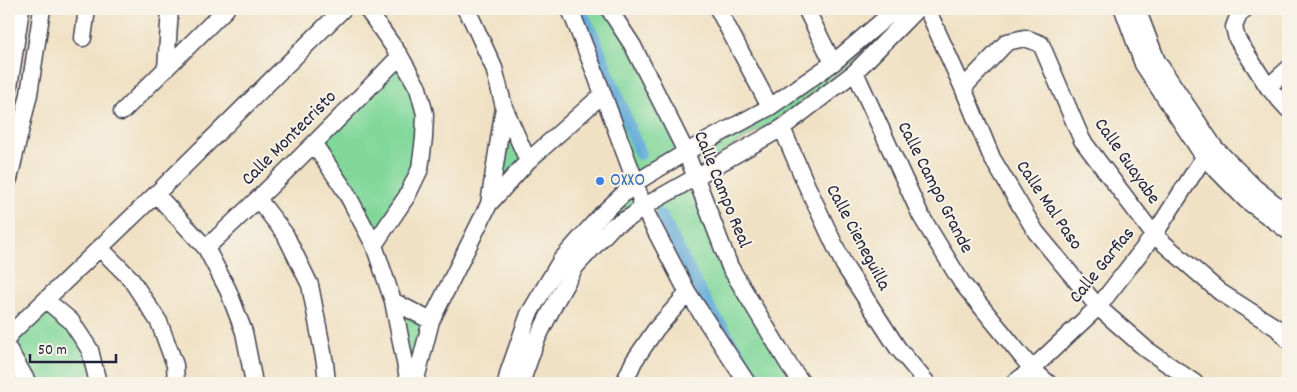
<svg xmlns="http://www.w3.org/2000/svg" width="1297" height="392" font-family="Dekko,sans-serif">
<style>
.green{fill:#82d89b;stroke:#527d6b}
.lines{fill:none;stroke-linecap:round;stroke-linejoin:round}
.canal{stroke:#62aad9;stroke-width:12}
.minor-casing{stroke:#413f50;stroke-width:19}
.minor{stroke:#fff;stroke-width:16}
.shop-dot{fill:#3f7fe0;stroke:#f7f3e8;stroke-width:2}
.labels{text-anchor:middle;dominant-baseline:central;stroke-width:4;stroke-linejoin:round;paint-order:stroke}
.street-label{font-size:19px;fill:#22223b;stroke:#f7f3e8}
.shop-label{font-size:19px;fill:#366cbe;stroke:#f7f3e8;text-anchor:start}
</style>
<rect width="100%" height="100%" fill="#f7f3e8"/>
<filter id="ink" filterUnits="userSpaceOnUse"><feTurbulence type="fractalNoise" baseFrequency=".02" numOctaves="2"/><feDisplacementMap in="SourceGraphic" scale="10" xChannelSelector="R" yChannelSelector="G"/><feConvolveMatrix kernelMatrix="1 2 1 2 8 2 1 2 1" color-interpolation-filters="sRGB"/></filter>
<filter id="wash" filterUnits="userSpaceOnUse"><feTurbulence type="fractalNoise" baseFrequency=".0096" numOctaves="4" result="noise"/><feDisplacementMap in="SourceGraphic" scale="20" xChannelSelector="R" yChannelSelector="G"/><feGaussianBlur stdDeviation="1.12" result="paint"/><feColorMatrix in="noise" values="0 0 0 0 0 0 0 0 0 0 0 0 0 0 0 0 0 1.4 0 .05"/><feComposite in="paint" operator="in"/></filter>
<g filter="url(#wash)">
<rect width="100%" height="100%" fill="#f0e1c4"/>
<path class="green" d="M 570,9 L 609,9 L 686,152 L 636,183 L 643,207 L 613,226 L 509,371 L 529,314 L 635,183 Z
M 900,9 L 907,9 L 884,32 L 849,64 L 786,113 L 713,159 L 703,162 L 699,160 L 697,155 Z
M 400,56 L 418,88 L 420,169 L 374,245 L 314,144 Z
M 504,107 L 528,161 L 489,204 Z
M 690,188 L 717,255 L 796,383 L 759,383 L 750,372 L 657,219 L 655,207 Z
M 46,300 L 71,321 L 98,383 L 28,383 L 10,334 Z
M 393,301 L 431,321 L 415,383 Z"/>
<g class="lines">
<path class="canal" d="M 580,9 L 594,37 L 640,154
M 661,215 L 694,280 L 708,305 L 751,372 L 760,383"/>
</g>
</g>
<g filter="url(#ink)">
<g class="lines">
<defs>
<path id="minor" d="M 367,9 L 400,56 L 418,88 L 425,114 L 424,138 L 420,169 L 407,196 L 374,245
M 465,9 L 472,20 L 494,68 L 504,107 L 528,161
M 570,9 L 594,70 L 633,175 L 643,207 L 688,293 L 747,383
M 609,9 L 633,46 L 686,152 L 730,267 L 789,365 L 802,383
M 718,9 L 770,107
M 806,9 L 833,63
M 927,9 L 963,88 L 992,158 L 1036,232 L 1098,307 L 1146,349 L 1195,383
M 1123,9 L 1143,64 L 1204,157 L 1246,200 L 1288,231
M 1137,9 L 1157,61 L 1215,148 L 1254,187 L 1288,214
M 1245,9 L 1239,14 L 1234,27 L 1237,39 L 1268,87 L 1288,109
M 83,38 L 87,9
M 166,69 L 170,9
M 855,72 L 921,216 L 962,283 L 1032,369 L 1048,383
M 9,87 L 21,9
M 1268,87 L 1288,69
M 963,88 L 1007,42 L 1025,38 L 1041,44 L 1082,140 L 1154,235 L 1220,292 L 1277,328 L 1288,340
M 122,112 L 226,9
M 782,128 L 806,184 L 844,265 L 897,347 L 927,383
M 314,144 L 346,192 L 374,245 L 393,301 L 409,383
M 9,179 L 29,94 L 42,9
M 156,194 L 206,248 L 228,290 L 244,332 L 254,383
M 258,199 L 285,234 L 310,285 L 325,363 L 327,383
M 489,204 L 504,107
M 100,248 L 130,278 L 159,322 L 175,365 L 176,383
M 206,248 C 273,186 337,121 400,56
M 46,300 L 71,321 L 90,350 L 98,383
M 393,301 L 431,321
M 9,337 L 10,334 L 156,194 L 343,9
M 9,350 L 28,383
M 415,383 L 431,321 L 489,204 L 528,161 L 603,94
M 506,383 L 509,371 L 529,314 L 561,260 L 601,215 L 635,183 L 686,152 L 770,107 L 833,63 L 896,9
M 521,383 L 536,341 L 556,301 L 575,267 L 613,226 L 632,216 L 643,207 L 782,128 L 855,72 L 917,9
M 624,383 L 634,361 L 656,329 L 688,293
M 1014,383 L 1032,369 L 1098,307 L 1154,235 L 1204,157"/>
</defs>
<use href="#minor" class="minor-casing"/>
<use href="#minor" class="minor"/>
</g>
</g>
<circle class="shop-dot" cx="600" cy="181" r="5"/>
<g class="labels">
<g class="street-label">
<text transform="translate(290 139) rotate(-45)">Calle Montecristo</text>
<text transform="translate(1126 162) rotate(55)">Calle Guayabe</text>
<text transform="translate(934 188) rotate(63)">Calle Campo Grande</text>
<text transform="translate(721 190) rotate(68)">Calle Campo Real</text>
<text transform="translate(1048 206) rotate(56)">Calle Mal Paso</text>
<text transform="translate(857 238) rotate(62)">Calle Cieneguilla</text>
<text transform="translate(1103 266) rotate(-51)">Calle Garfias</text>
</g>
<g class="shop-label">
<text x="610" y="181">OXXO</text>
</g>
</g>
<rect width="1297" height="392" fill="none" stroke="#f7f3e8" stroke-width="30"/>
<path d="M30 354v8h86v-8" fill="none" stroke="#22223b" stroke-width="2.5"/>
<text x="38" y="354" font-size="15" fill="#22223b" stroke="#f7f3e8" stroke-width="4" paint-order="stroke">50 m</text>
</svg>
